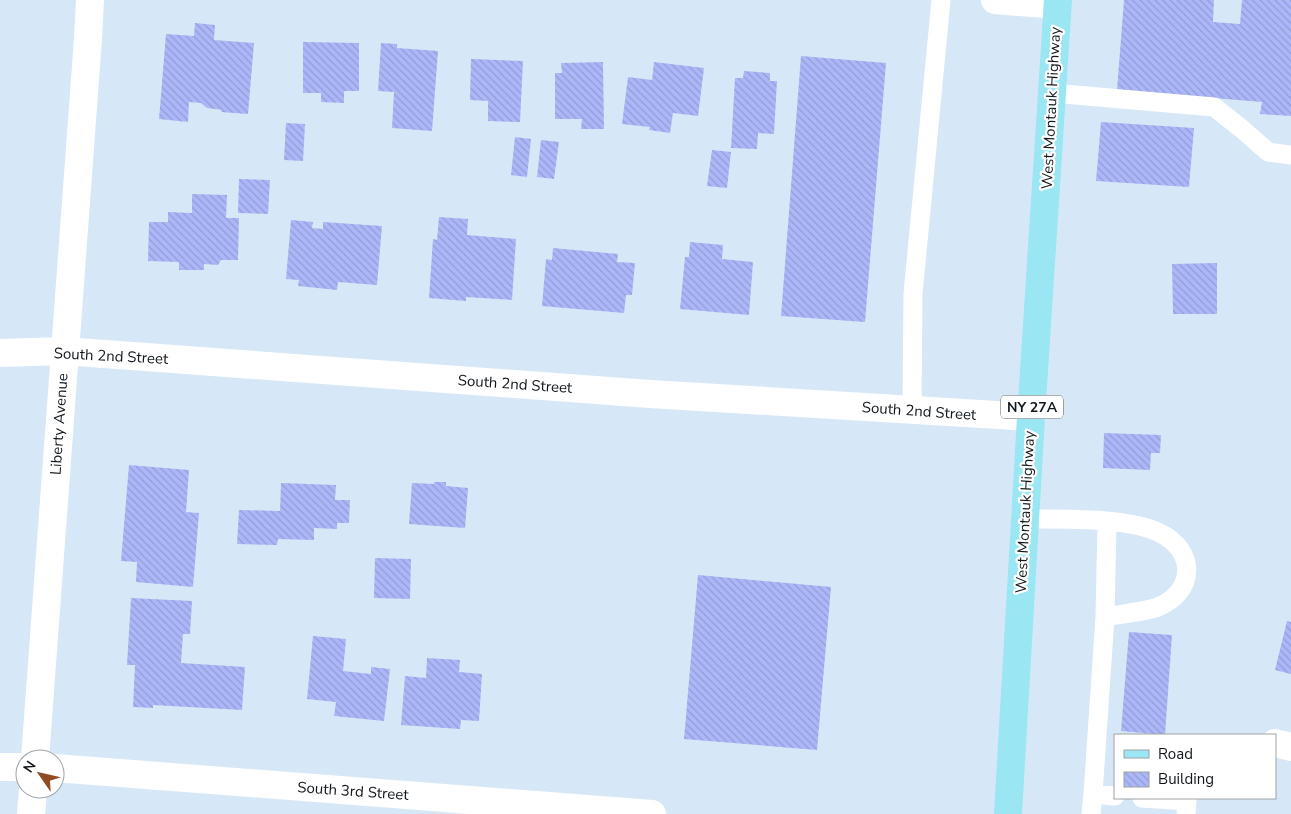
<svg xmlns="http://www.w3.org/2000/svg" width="1291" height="814" font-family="'Nunito Sans',sans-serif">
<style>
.building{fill:url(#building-back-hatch)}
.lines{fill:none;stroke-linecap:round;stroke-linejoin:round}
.lane{stroke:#fff;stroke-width:19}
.street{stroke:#fff;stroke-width:28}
.primary{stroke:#9ae6f3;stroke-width:28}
.labels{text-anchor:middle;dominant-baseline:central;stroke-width:4.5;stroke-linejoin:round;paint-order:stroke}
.shield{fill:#fff;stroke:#585c5f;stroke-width:1}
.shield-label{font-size:14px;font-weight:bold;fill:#10161b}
.street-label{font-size:15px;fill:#10161b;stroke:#fff}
</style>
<defs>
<pattern id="building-back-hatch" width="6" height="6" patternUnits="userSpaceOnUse" patternTransform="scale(1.25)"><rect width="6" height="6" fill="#abb7f8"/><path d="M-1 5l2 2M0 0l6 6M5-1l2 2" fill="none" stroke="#929dd4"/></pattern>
</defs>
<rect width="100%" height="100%" fill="#d6e8f7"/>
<path class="building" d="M 1124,0 L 1214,0 L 1213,22 L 1240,24 L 1242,0 L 1291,0 L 1291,116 L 1260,114 L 1262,102 L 1117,90 Z
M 195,23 L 215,25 L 214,40 L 254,43 L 248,114 L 221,112 L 222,110 L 207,108 L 201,103 L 189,102 L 188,122 L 159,119 L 166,34 L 194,36 Z
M 303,42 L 359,43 L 359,91 L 344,91 L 344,103 L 321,102 L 321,93 L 303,93 Z
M 381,43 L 397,44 L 397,48 L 438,51 L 432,131 L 392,128 L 394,92 L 378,91 Z
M 801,56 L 886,63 L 865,322 L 781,316 Z
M 471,59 L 523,61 L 520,122 L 488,121 L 488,101 L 470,100 Z
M 603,62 L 604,129 L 581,129 L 582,119 L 555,119 L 555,73 L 562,73 L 561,63 Z
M 654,62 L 704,68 L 698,116 L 673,113 L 670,133 L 649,130 L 650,127 L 622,124 L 628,77 L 652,80 Z
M 744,71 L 770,73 L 770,81 L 777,81 L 774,134 L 758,133 L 757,149 L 731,148 L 735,78 L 743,78 Z
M 1101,122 L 1194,128 L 1189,187 L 1096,181 Z
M 286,123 L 305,124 L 303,161 L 284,160 Z
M 515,137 L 531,139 L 527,177 L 511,175 Z
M 541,140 L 559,142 L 554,179 L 537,177 Z
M 712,150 L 731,152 L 727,188 L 707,186 Z
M 239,179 L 270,180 L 268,214 L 238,213 Z
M 192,194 L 227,195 L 226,218 L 239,218 L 238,260 L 221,260 L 218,265 L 204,264 L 204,270 L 179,270 L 179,262 L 148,261 L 149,222 L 168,222 L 168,212 L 192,213 Z
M 439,217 L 468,219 L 467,235 L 516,239 L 512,300 L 466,297 L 466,301 L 429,298 L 433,239 L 437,240 Z
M 291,220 L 313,222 L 312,228 L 323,229 L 323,222 L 382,226 L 377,285 L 338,282 L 337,290 L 298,286 L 299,280 L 286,279 Z
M 690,242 L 723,245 L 722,259 L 753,262 L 749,315 L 680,309 L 685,257 L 689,257 Z
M 553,248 L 618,254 L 617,262 L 635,263 L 632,295 L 626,295 L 624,313 L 542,306 L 546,259 L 552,260 Z
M 1217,263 L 1217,314 L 1173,314 L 1172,264 Z
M 1104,433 L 1161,435 L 1160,453 L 1151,453 L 1150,470 L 1103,468 Z
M 129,465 L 189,470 L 186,512 L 199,513 L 193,587 L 136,582 L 137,562 L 121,561 Z
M 434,482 L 446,482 L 446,486 L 468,488 L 465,528 L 409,524 L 412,483 L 434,484 Z
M 281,483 L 336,485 L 335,500 L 350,500 L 349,523 L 337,523 L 337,529 L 314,528 L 314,540 L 278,539 L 277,545 L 237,544 L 239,510 L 280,511 Z
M 375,558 L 411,559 L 410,599 L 374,598 Z
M 698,575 L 831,587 L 817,750 L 684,739 Z
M 131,598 L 192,601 L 190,634 L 183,634 L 181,663 L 245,667 L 242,710 L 153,705 L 153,708 L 133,707 L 135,665 L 127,665 Z
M 1287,621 L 1291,622 L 1291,674 L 1275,670 Z
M 1129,632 L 1172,635 L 1165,735 L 1121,731 Z
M 313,636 L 346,639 L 343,671 L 371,674 L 371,667 L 390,669 L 384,721 L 334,716 L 336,702 L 307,699 Z
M 427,658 L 460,660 L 459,672 L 482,674 L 479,721 L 461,720 L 460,729 L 401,725 L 405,676 L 426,678 Z"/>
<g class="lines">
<path class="lane" d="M 1052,93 L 1214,107 L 1242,129 L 1268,152 L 1291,155
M 912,410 L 913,294 L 941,0
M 1025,519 C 1061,519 1128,517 1160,533 C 1196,551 1196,591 1158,607 C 1144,612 1120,614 1105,617 L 1093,794
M 1105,617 L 1107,522
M 1142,798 L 1187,801 L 1186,814
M 1091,814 L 1093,794 L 1115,796"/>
<path class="street" d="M 995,0 L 1057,5
M 0,353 L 64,351 L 650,394 L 1031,417
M 1275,743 L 1291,747
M 35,759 L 88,39 L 90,0
M 0,767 L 25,767
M 55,768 L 652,814
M 31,814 L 33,789"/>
<path class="primary" d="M 1008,814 L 1031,417 L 1058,0"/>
</g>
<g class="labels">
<rect class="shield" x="1001" y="395.5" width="62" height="23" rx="4"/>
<g class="shield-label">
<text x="1032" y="407">NY 27A</text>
</g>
<g class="street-label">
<text transform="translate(1051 108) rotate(-87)">West Montauk Highway</text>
<text transform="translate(111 356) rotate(3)">South 2nd Street</text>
<text transform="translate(515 384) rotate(4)">South 2nd Street</text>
<text transform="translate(919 411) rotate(4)">South 2nd Street</text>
<text transform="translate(59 424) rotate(-86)">Liberty Avenue</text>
<text transform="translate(1025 512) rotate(-87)">West Montauk Highway</text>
<text transform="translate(353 791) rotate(4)">South 3rd Street</text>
</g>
</g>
<rect x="1114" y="734" width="162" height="65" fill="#ffffff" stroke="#9fa2a4"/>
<rect x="1124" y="750" width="25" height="8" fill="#9ae6f3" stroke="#9fa2a4"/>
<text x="1158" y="759" font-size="15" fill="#10161b">Road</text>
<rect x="1124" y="772" width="25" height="15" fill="url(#building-back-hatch)" stroke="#9fa2a4"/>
<text x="1158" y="784" font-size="15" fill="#10161b">Building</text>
<g transform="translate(40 774) rotate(304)"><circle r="24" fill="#ffffff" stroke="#9fa2a4"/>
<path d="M0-4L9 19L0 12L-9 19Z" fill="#914b23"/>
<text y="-8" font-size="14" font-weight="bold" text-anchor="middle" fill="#10161b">N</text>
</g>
</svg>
